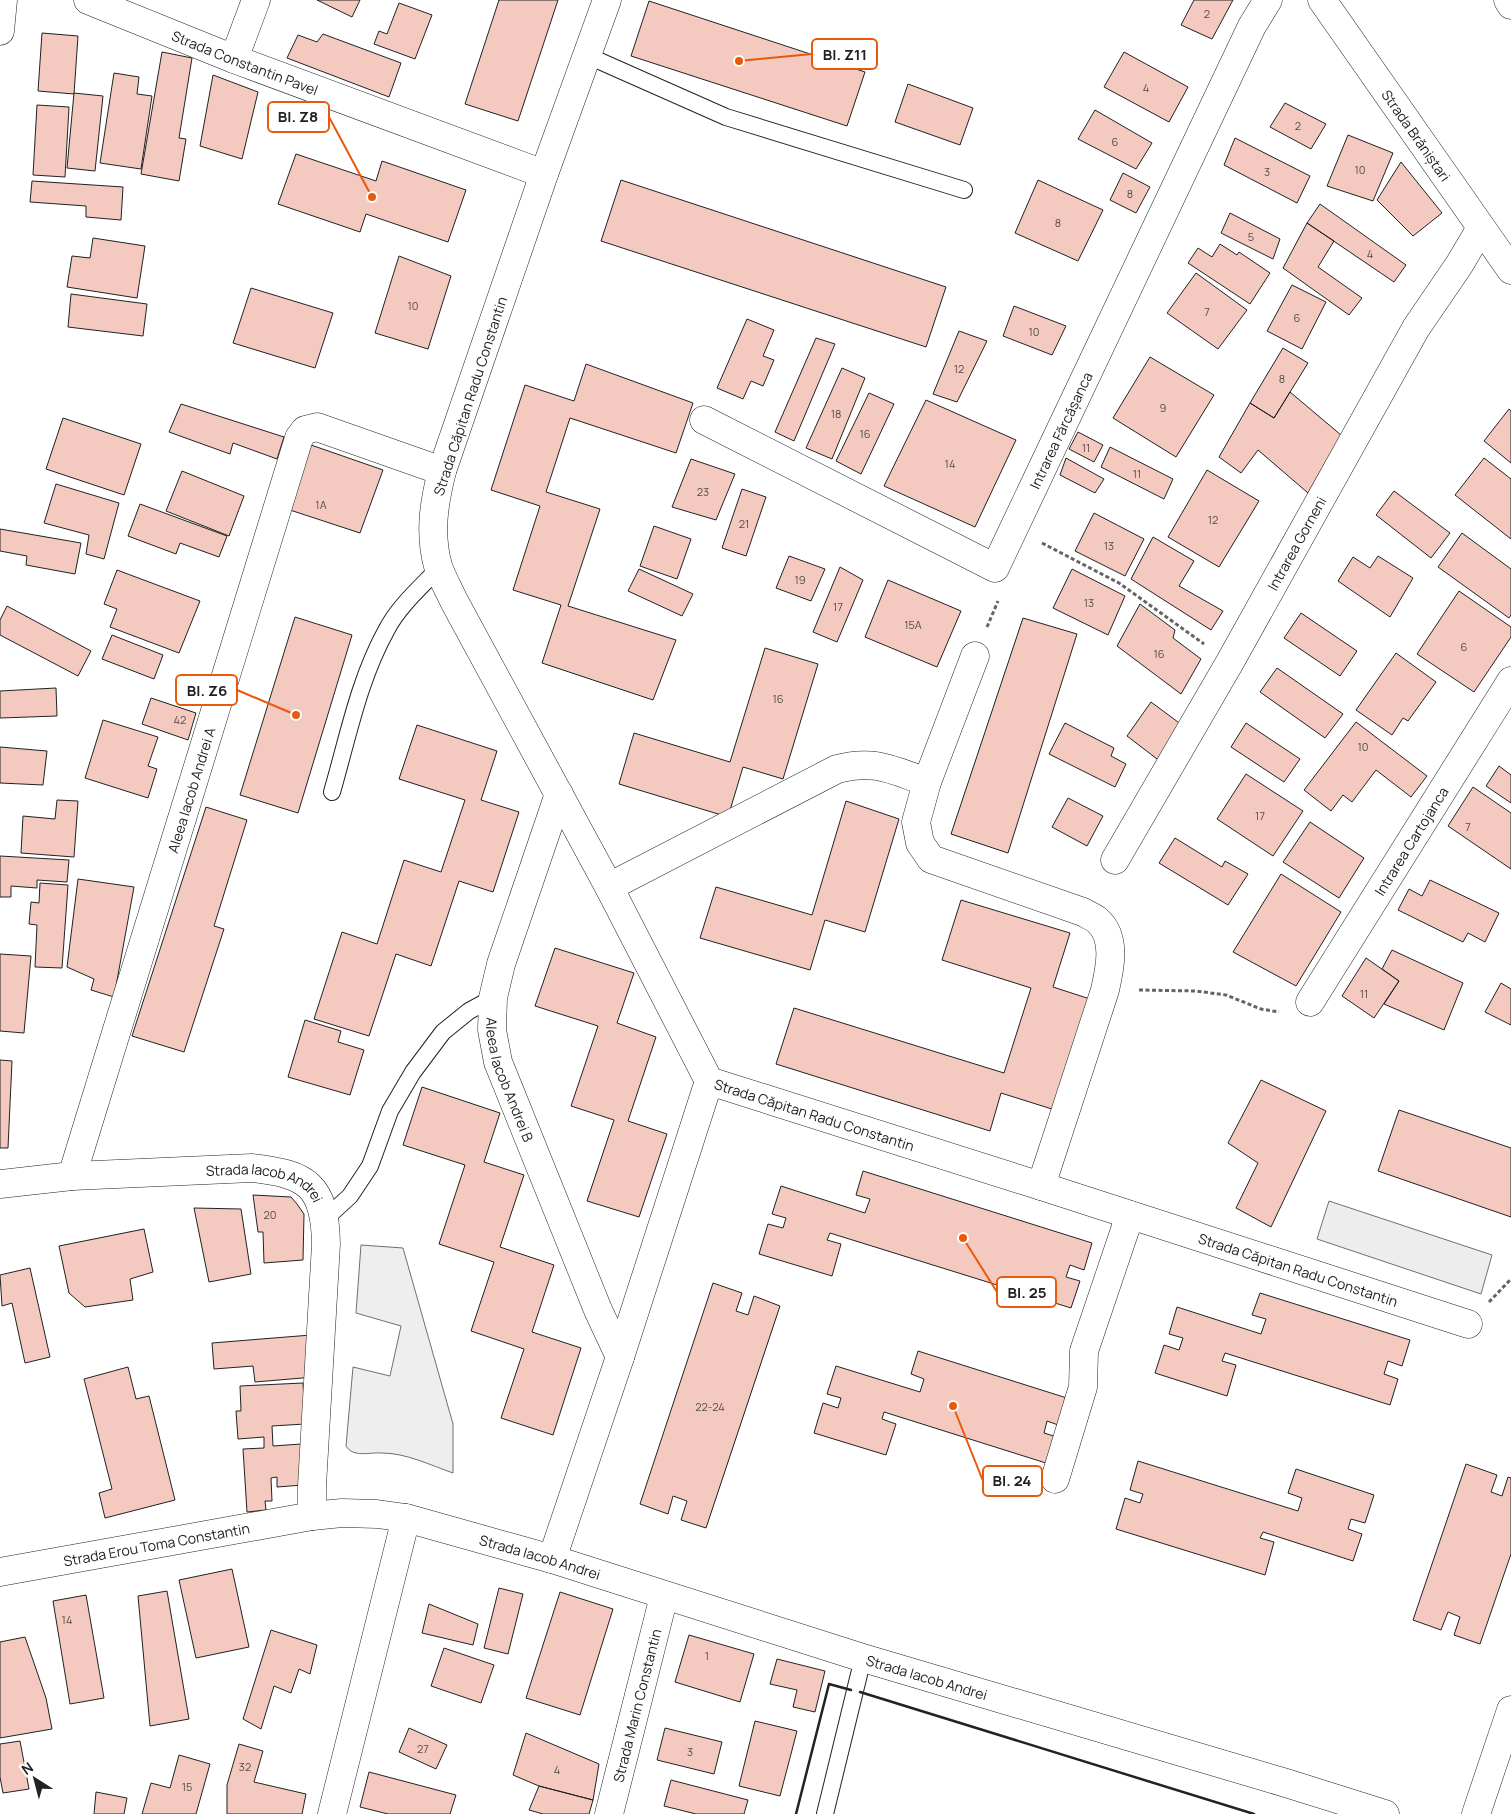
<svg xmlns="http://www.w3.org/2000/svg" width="1511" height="1814" font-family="Manrope,sans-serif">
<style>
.green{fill:#eee;stroke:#6f6f6f}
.parking{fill:#ededed;stroke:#6f6f6f}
.building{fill:#f3c9c0;stroke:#222}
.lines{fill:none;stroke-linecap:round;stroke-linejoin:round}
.lane-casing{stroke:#222;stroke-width:18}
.street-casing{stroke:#222;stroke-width:29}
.path{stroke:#646464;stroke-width:3;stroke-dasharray:4 2.5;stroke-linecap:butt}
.lane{stroke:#fff;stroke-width:16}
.street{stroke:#fff;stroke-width:28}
.wall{stroke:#222;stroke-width:2.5}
.labels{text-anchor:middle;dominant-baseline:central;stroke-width:4;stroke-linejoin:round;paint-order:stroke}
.number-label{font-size:11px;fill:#564c4a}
.street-label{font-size:14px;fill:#222;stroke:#fff}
.leader{fill:none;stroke:#e8590c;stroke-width:2}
.callout-dot{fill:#e8590c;stroke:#fff;stroke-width:2}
.callout{fill:#fff;stroke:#e8590c;stroke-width:2}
.callout-label{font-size:15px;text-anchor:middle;font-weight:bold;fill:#222}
</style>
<rect width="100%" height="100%" fill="#fff"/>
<path class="green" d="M 361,1245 L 403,1248 L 453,1424 L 453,1473 C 430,1465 406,1453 382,1453 C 370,1452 353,1458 346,1446 L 353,1367 L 390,1376 L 401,1326 L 356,1313 Z"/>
<path class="parking" d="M 1329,1201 L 1492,1255 L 1481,1294 L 1317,1239 Z"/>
<path class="building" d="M 317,0 L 360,0 L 352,17 Z
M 499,0 L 558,0 L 518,121 L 465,104 Z
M 1194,0 L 1233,0 L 1212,39 L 1181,25 Z
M 649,1 L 865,72 L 847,126 L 631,56 Z
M 399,3 L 432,15 L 415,59 L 374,44 L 379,31 L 387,34 Z
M 42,33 L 78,36 L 74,94 L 38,91 Z
M 323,34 L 401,63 L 389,97 L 287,58 L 298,35 L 317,42 Z
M 162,52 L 192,58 L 179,138 L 186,139 L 179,181 L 141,174 Z
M 1124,52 L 1188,87 L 1169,122 L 1104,87 Z
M 114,73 L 139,77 L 137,94 L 152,96 L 141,169 L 100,163 Z
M 213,75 L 258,92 L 242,159 L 200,146 Z
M 908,84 L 973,108 L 960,145 L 895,122 Z
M 74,93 L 103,96 L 95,171 L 67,168 Z
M 1285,103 L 1326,124 L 1311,149 L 1270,127 Z
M 37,105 L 69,107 L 65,177 L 33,175 Z
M 1095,110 L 1152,143 L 1136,169 L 1078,139 Z
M 1348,135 L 1393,153 L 1373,201 L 1327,186 Z
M 1235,138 L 1310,176 L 1297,203 L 1224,165 Z
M 296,154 L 376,181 L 382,161 L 466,190 L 448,242 L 366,214 L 360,232 L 278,204 Z
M 1401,162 L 1442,213 L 1413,236 L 1377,200 Z
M 1123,173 L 1150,187 L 1136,213 L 1110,200 Z
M 621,180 L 946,287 L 926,347 L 601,241 Z
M 1038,180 L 1103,210 L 1078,261 L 1015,233 Z
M 32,181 L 123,187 L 121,220 L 86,217 L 86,206 L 30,202 Z
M 1320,204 L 1406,265 L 1394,282 L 1307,223 Z
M 1230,213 L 1280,239 L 1273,259 L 1221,233 Z
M 1307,223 L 1334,241 L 1318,267 L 1362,298 L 1349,315 L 1283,268 Z
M 93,238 L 145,246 L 137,298 L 67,287 L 72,256 L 90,258 Z
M 1220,244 L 1237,255 L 1239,252 L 1270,273 L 1250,304 L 1188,263 L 1198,248 L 1212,257 Z
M 399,256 L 451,276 L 428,349 L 375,333 Z
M 1196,273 L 1247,310 L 1218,349 L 1167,313 Z
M 1292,285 L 1326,302 L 1302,349 L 1267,331 Z
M 251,288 L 333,313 L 315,368 L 233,343 Z
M 71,294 L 147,304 L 143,336 L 68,327 Z
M 1014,306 L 1066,326 L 1052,355 L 1003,336 Z
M 747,319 L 774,330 L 763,356 L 774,360 L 763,386 L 751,381 L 743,399 L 717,388 Z
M 959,331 L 987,341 L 957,402 L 933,394 Z
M 816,338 L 835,344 L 794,441 L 775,432 Z
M 1283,348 L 1308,363 L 1274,418 L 1250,403 Z
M 1150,357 L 1214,395 L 1176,457 L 1113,418 Z
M 586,364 L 693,403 L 676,453 L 570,418 L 546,492 L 600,509 L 568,606 L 676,640 L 653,700 L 542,663 L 561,605 L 513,590 L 540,506 L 491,490 L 525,385 L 574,401 Z
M 842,368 L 865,378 L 832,459 L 806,448 Z
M 1290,392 L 1341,435 L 1308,493 L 1258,450 L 1241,473 L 1219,457 L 1250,403 L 1274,418 Z
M 869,393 L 894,404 L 861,474 L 836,461 Z
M 926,400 L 1016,440 L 975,527 L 884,486 Z
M 181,404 L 284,437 L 277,459 L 233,443 L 230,454 L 169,432 Z
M 1509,409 L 1511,411 L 1511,463 L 1484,441 Z
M 63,418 L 141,444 L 124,495 L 46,469 Z
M 1078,432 L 1103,445 L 1094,462 L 1069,449 Z
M 311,445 L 383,470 L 360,533 L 290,510 Z
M 1110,447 L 1173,479 L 1164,499 L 1101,467 Z
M 1066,458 L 1104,479 L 1095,493 L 1060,475 Z
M 1484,458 L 1511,479 L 1511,539 L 1455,495 Z
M 691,459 L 735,474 L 716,520 L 672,507 Z
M 1207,470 L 1259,501 L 1219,567 L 1168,537 Z
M 182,471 L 244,496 L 229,536 L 166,511 Z
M 56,484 L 119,503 L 104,559 L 86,554 L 89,535 L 44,523 Z
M 742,489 L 766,497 L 746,556 L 722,548 Z
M 1394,491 L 1450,533 L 1431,558 L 1376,515 Z
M 140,504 L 227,536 L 219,557 L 180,543 L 176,554 L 128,536 Z
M 1094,513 L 1144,539 L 1125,576 L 1075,551 Z
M 654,526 L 691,539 L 677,579 L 640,566 Z
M 0,529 L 81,543 L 75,574 L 26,565 L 27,556 L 0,551 Z
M 1462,533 L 1511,569 L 1511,615 L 1509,618 L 1438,567 Z
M 1153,537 L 1194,561 L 1179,586 L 1223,611 L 1211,630 L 1131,579 Z
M 789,556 L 825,569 L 811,601 L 776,588 Z
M 1378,556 L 1413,578 L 1390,617 L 1338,581 L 1353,557 L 1370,568 Z
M 840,567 L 863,580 L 837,642 L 813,632 Z
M 639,569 L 693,594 L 682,616 L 628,591 Z
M 1072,569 L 1125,596 L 1108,635 L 1053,608 Z
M 117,570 L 200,601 L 179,653 L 110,627 L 117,609 L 104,604 Z
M 888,580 L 961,611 L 937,667 L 865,637 Z
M 1459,591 L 1511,627 L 1511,637 L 1474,692 L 1417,654 Z
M 1140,604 L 1175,630 L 1173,638 L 1201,659 L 1181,694 L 1117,646 Z
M 7,606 L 91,651 L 78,676 L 0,635 L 0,620 Z
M 1301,613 L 1357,651 L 1340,676 L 1284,638 Z
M 295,617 L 352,635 L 298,813 L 240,795 Z
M 1023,618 L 1077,634 L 1008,853 L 951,834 Z
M 112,635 L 163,655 L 154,679 L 102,659 Z
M 765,648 L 818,664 L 783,779 L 743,767 L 728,817 L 619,784 L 634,733 L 730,762 Z
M 1396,653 L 1436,682 L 1408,721 L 1403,718 L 1392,735 L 1356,710 Z
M 1277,668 L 1343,714 L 1325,738 L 1260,692 Z
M 56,688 L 57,716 L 0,718 L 0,691 Z
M 151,698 L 196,713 L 188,740 L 142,724 Z
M 1151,702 L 1182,725 L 1161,762 L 1127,736 Z
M 103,720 L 158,737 L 148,766 L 157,769 L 148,798 L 85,778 Z
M 1356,722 L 1427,776 L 1411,797 L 1376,770 L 1352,802 L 1343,795 L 1331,811 L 1304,790 Z
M 1065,723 L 1114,748 L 1111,756 L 1126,764 L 1115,787 L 1049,754 Z
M 1246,723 L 1300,759 L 1284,782 L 1231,747 Z
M 417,725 L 497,751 L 481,800 L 519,812 L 493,892 L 459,881 L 431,966 L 396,954 L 369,1036 L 314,1019 L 342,932 L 377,944 L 404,860 L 441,872 L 465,800 L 399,779 Z
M 0,747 L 47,751 L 43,785 L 0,783 Z
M 1499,766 L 1511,775 L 1511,803 L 1486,786 Z
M 1246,774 L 1303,811 L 1273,856 L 1217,819 Z
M 1473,787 L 1511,813 L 1511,869 L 1448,826 Z
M 1068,798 L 1103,816 L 1087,846 L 1052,827 Z
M 57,800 L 78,801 L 74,857 L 21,853 L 23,816 L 55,819 Z
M 846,801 L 899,819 L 865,932 L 825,920 L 810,970 L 700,938 L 716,887 L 812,915 Z
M 206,807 L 247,820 L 214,926 L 224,929 L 184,1052 L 132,1036 Z
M 1310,822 L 1364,858 L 1339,898 L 1283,862 Z
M 1175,838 L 1222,867 L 1225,861 L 1248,874 L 1228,905 L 1159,863 Z
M 0,856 L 69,860 L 67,882 L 37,880 L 37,888 L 11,886 L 11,897 L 0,897 Z
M 1281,874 L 1341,912 L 1296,986 L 1233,952 Z
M 78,879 L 134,887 L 114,997 L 91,990 L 94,979 L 67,967 Z
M 1430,880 L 1499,913 L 1485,942 L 1468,933 L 1463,942 L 1398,910 L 1409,889 L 1422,896 Z
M 40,883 L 68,885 L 62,968 L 35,967 L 37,925 L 29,924 L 31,902 L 39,903 Z
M 961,900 L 1070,933 L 1053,987 L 1090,999 L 1055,1110 L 1001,1093 L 990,1131 L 776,1064 L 794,1008 L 1004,1073 L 1031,988 L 942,960 Z
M 555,948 L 634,973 L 617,1023 L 656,1037 L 628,1121 L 667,1134 L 639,1217 L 587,1201 L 614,1120 L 571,1106 L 598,1026 L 535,1006 Z
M 1392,950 L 1463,983 L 1444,1030 L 1384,1004 L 1399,981 L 1382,969 Z
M 0,954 L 31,956 L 24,1033 L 0,1031 Z
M 1366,958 L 1399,981 L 1374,1018 L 1342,996 Z
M 1501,983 L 1511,989 L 1511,1025 L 1485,1012 Z
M 305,1020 L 341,1031 L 338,1042 L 364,1050 L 350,1095 L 288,1077 Z
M 0,1060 L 12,1061 L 8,1148 L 0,1148 Z
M 1261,1080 L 1326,1111 L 1271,1227 L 1236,1208 L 1258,1163 L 1228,1143 Z
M 422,1087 L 500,1113 L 484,1162 L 524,1175 L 500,1247 L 554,1265 L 532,1332 L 581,1348 L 553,1435 L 501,1418 L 524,1349 L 471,1331 L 494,1262 L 439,1244 L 465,1165 L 403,1145 Z
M 1399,1110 L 1511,1148 L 1511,1217 L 1378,1171 Z
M 863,1171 L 1092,1243 L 1084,1270 L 1070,1265 L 1066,1277 L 1080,1281 L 1071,1308 L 830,1233 L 827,1240 L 841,1244 L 832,1276 L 759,1254 L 768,1224 L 783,1228 L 786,1218 L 772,1214 L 781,1186 L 865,1213 L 870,1199 L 856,1195 Z
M 253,1195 L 291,1197 L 297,1204 L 304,1214 L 303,1260 L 264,1263 L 263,1232 L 258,1232 Z
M 194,1208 L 241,1209 L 251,1274 L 209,1282 Z
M 144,1229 L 153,1272 L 130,1279 L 133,1300 L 85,1307 L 69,1293 L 59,1246 Z
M 30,1268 L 50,1357 L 25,1363 L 12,1303 L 2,1306 L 0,1275 Z
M 713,1283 L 742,1293 L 736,1311 L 748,1315 L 754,1296 L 780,1306 L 706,1528 L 681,1520 L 687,1501 L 673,1496 L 668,1514 L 640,1504 Z
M 1260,1293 L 1410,1340 L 1402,1366 L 1388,1361 L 1384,1374 L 1398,1379 L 1390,1405 L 1225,1353 L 1222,1361 L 1236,1365 L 1227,1396 L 1155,1373 L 1164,1345 L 1179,1350 L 1183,1338 L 1169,1334 L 1177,1307 L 1261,1334 L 1266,1319 L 1252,1315 Z
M 311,1335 L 314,1377 L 255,1382 L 253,1366 L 214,1369 L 212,1343 Z
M 918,1351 L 1070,1399 L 1061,1426 L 1047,1421 L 1044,1433 L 1057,1437 L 1049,1464 L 884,1412 L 882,1419 L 896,1424 L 886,1455 L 814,1433 L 823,1403 L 838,1408 L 841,1398 L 827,1394 L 836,1366 L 920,1392 L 924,1379 L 911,1374 Z
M 128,1367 L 136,1399 L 149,1396 L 175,1500 L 105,1518 L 99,1493 L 112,1489 L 84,1379 Z
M 303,1383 L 305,1424 L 272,1426 L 273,1446 L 301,1444 L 303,1485 L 277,1487 L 277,1477 L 271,1478 L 272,1501 L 265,1501 L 266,1510 L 247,1512 L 243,1449 L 264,1448 L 264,1437 L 238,1439 L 236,1411 L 241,1411 L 240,1386 Z
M 1138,1461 L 1298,1511 L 1302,1498 L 1288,1493 L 1296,1469 L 1374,1495 L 1365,1523 L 1351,1519 L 1348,1529 L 1362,1534 L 1353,1561 L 1263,1532 L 1260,1538 L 1274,1542 L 1265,1575 L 1116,1529 L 1125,1498 L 1140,1503 L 1143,1494 L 1130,1490 Z
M 1466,1464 L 1497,1475 L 1491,1492 L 1502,1496 L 1508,1477 L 1511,1478 L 1511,1554 L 1480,1644 L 1454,1635 L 1460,1617 L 1448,1612 L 1441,1630 L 1413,1620 Z
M 232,1569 L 249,1647 L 196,1658 L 179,1580 Z
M 499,1588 L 523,1594 L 508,1654 L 484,1648 Z
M 167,1591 L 189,1719 L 150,1726 L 138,1596 Z
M 560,1592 L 613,1609 L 580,1715 L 526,1698 Z
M 86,1595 L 104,1698 L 70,1704 L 53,1601 Z
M 429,1604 L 478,1624 L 473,1645 L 422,1633 Z
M 271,1630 L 317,1645 L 310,1674 L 299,1669 L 291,1693 L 274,1686 L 261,1729 L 243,1719 Z
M 689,1635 L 754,1654 L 740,1702 L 675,1682 Z
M 25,1637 L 46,1698 L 52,1729 L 0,1738 L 0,1642 Z
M 444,1648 L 494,1665 L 481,1703 L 431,1686 Z
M 777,1659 L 825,1671 L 815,1712 L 793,1707 L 797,1690 L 770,1684 Z
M 755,1721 L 797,1731 L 780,1796 L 739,1786 Z
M 409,1728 L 447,1745 L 436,1769 L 399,1752 Z
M 665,1728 L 722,1742 L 714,1774 L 657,1760 Z
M 526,1733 L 599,1764 L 593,1800 L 539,1786 L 513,1775 Z
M 20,1741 L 29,1789 L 3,1793 L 0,1777 L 0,1744 Z
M 239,1744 L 263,1751 L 254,1782 L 306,1794 L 302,1814 L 227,1814 L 227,1785 Z
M 179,1755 L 210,1764 L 196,1814 L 142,1814 L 151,1783 L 170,1788 Z
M 369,1772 L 456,1795 L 450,1814 L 388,1814 L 360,1807 Z
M 671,1780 L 748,1800 L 744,1814 L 696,1814 L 664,1806 Z
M 539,1786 L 593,1800 L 589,1814 L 543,1814 L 529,1810 Z
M 96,1792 L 127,1798 L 124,1814 L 94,1814 Z"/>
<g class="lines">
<defs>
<path id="lane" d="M 586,55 L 726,117 L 964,190
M 332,792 C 348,737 359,679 387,629 C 399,606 421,587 439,568
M 325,1219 L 350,1196 L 370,1166 L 390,1111 L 413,1072 L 443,1032 L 469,1011 L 493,998
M 825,1814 L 863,1658"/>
<g id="street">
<path id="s1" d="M 88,0 L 234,59 L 544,174"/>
<path id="s2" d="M 607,0 L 544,174 L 442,471 C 434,503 429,533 438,566 C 442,578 449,590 454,601 L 609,887 L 709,1081 L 1041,1186 L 1468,1324"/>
<path id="s3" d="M 1322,0 L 1511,270"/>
<path d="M 1508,0 L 1511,5"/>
<path d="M 0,31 L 3,0"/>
<path d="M 234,59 L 256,0"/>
<path id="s4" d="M 704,420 L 995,568 L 1252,26 L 1268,0"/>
<path d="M 975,656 L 927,782 L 916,822 L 920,843 L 931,859 L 1083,912 C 1088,915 1093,917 1097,920 C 1117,937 1110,968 1105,990 L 1041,1186"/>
<path id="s5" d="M 559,794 L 501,964 L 493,998 L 492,1030 L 498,1062 L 598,1310 L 620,1357"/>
<path id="s6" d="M 1115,860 L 1230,662 L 1416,328 L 1459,265 L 1481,228"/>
<path d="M 609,887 L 837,769 C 875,759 892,770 927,782"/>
<path id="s7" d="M 1310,1002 L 1511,681"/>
<path id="s8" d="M 72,1176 L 299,438 L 305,430 L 317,427 L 442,471"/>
<path id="s9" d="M 0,1184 L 72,1176 L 252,1168 C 308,1174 325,1186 326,1244 L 312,1486 L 312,1516"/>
<path d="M 1055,1479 L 1083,1387 L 1084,1351 L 1130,1215"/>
<path d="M 552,1559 L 620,1357 L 709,1081"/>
<path id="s10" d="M 0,1572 L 312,1516 L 342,1513 L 377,1514 L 406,1518 L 552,1559 L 863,1658 L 1286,1783 L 1385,1814"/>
<path d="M 332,1814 L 406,1518"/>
<path id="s11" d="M 609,1814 L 664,1596"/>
<path d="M 1476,1814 L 1511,1710"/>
</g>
</defs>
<use href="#lane" class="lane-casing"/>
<use href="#street" class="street-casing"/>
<path class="path" d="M 1042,543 L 1119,583 L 1204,644
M 987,627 L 998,601
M 1139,990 L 1196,991 L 1226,995 L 1261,1009 L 1279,1012
M 1489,1302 L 1511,1279"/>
<use href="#lane" class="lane"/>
<use href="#street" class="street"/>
<path class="wall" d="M 860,1692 L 1254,1814
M 796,1814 L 829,1684 L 851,1690"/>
</g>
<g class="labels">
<g class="number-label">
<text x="1207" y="13">2</text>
<text x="1146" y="87">4</text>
<text x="1298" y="125">2</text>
<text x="1115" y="141">6</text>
<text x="1360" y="169">10</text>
<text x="1267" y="171">3</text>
<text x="1130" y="193">8</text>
<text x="1058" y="222">8</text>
<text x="1251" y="236">5</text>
<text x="1370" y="253">4</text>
<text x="413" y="305">10</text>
<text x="1207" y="311">7</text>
<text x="1297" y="317">6</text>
<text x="1034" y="331">10</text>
<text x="959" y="368">12</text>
<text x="1282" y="378">8</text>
<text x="1163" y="407">9</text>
<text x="836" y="413">18</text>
<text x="865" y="433">16</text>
<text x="1086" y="447">11</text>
<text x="950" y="463">14</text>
<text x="1137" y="473">11</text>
<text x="703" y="491">23</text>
<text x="321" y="504">1A</text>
<text x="1213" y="519">12</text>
<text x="744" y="523">21</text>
<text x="1109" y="545">13</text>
<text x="800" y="579">19</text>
<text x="1089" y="602">13</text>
<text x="838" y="606">17</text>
<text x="913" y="624">15A</text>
<text x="1464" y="646">6</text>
<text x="1159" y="653">16</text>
<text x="778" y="698">16</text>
<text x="180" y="719">42</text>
<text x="1363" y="746">10</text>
<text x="1260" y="815">17</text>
<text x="1468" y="826">7</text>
<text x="1364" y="993">11</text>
<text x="270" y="1214">20</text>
<text x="710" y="1406">22-24</text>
<text x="67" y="1619">14</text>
<text x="707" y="1655">1</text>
<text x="423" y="1748">27</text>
<text x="690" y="1751">3</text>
<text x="245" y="1766">32</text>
<text x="557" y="1769">4</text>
<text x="187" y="1786">15</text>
</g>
<g class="street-label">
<text stroke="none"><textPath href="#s1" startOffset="169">Strada Constantin Pavel</textPath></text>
<text stroke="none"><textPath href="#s3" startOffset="165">Strada Brăniștari</textPath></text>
<text transform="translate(470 396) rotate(-72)">Strada Căpitan Radu Constantin</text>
<text stroke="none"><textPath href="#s4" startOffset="479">Intrarea Fărcășanca</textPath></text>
<text stroke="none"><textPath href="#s6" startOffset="365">Intrarea Gorneni</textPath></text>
<text stroke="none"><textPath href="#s8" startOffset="404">Aleea Iacob Andrei A</textPath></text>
<text stroke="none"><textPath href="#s7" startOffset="190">Intrarea Cartojanca</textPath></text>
<text stroke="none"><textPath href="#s5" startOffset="299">Aleea Iacob Andrei B</textPath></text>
<text stroke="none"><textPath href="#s2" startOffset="1288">Strada Căpitan Radu Constantin</textPath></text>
<text stroke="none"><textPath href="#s9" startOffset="269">Strada Iacob Andrei</textPath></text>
<text stroke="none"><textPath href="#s2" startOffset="1796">Strada Căpitan Radu Constantin</textPath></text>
<text stroke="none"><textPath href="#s10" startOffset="159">Strada Erou Toma Constantin</textPath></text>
<text stroke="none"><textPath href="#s10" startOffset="551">Strada Iacob Andrei</textPath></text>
<text stroke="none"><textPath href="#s10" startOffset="956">Strada Iacob Andrei</textPath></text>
<text stroke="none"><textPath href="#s11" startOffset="112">Strada Marin Constantin</textPath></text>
</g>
</g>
<path class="leader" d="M739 61L812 54M372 197L329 117M296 715L237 690M963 1238L997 1292M953 1406L983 1481"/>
<g class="callout-dot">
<circle cx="739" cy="61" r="5"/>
<circle cx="372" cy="197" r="5"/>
<circle cx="296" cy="715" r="5"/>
<circle cx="963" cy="1238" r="5"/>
<circle cx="953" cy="1406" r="5"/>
</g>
<g class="callout">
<rect x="812" y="39" width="65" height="30" rx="5"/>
<rect x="268" y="102" width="61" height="30" rx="5"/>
<rect x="176" y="675" width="61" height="30" rx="5"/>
<rect x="997" y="1277" width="59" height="30" rx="5"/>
<rect x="983" y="1466" width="59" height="30" rx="5"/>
</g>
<g class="callout-label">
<text x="845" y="60">Bl. Z11</text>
<text x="298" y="122">Bl. Z8</text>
<text x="207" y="696">Bl. Z6</text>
<text x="1027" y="1298">Bl. 25</text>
<text x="1012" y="1486">Bl. 24</text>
</g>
<g transform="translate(35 1779) rotate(324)" stroke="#ffffff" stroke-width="4" paint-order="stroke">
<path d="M0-4L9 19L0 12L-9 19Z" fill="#222222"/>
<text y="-8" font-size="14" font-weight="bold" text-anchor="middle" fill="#222222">N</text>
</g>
</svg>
